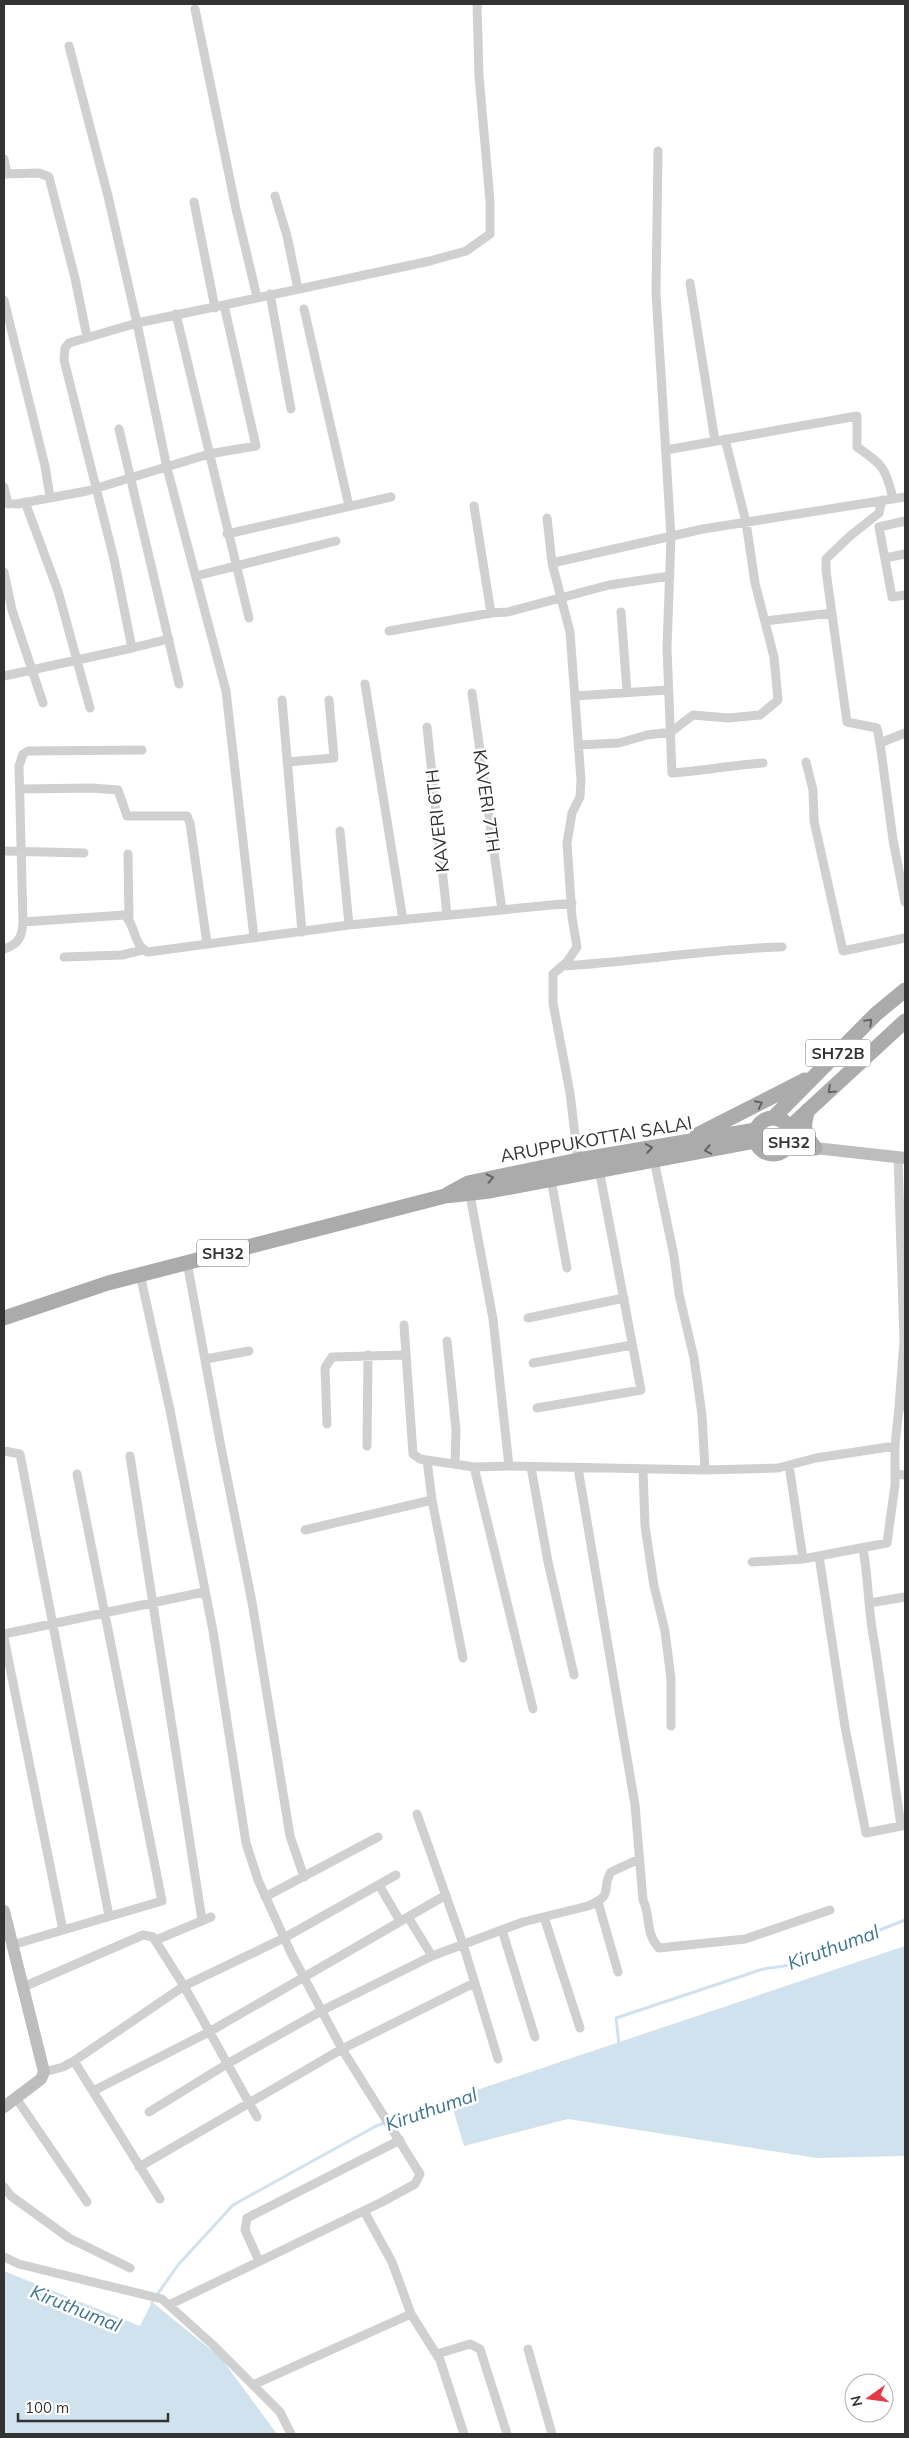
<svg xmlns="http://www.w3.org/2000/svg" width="909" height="2438" font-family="Mulish,sans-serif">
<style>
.water{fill:#cfe2ee}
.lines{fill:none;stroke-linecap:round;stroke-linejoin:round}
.stream{stroke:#cfe2ee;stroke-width:3}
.street{stroke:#d0d0d0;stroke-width:9}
.secondary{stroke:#bdbdbd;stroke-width:12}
.primary{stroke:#ababab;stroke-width:15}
.oneway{stroke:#636363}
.labels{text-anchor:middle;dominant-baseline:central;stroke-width:5;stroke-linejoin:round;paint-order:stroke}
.shield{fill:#fff;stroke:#707070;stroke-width:1}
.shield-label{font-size:16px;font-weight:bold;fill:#333}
.street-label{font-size:18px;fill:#333;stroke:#fff}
.water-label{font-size:19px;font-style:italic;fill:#3f7597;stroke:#fff}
</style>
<rect width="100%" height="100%" fill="#fff"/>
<path class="water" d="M 905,1946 L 905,2156 L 817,2158 L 568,2119 L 464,2146 L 450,2099 Z
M 4,2271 L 140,2326 L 152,2302 L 221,2358 L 277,2434 L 4,2434 Z"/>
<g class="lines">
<path class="stream" d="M 619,2044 L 616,2018 L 763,1969 L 791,1965 L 905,1920
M 152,2306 L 152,2302 L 178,2265 L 233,2205 L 376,2126 L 453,2098"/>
<path class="street" d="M 195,9 L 236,209 L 257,297
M 69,46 L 108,196 L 137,323 L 167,468 L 226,691 L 254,938
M 658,151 L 656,293 L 671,537 L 667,648 L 672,773 C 703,771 732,765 763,763
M 4,159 L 7,174
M 4,174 L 39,173 L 49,177 L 75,278 L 87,337
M 275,196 L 287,236 L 298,289
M 194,202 L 215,308
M 690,283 L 715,441
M 270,294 L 291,409
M 4,300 L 45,466 L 50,497
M 304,309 L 349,506
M 176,314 L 249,618
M 119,429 L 179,684
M 666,450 L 857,416 L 857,447 C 883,465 886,468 893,499
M 4,487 L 8,504
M 25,502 L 58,591 L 90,708
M 4,503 L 17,504 L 87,491 L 209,454 L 256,446 L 224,305 L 430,261 L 466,251 L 490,234 L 490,201 L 479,76 L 477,4
M 474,506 L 491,613
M 547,518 L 552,563 L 570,632 L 581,780 L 580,797 L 572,813 L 567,843 L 572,917 L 577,947 L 567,962 L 553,974 L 553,1003 L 570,1093 L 578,1160
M 905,521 L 879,527 L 892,597 L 905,595
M 227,534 L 391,497
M 885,558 L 905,554
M 552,563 L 703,529 L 905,497
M 4,572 L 12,610 L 43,703
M 196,576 L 336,541
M 621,612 L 627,692
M 765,621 L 832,613
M 389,631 L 491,613 L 508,612 L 609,585 L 670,576
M 132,648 L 169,639
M 4,676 L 132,648 L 114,559 L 64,360 L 65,348 L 69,343 L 137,323 L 224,305
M 365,684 L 403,920
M 472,693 L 502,910
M 575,696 L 667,690
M 282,700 L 302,932
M 427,727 L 447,915
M 905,733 L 880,743 L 893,840 L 905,902
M 880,743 L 877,728 L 847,722 L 826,571 L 826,559 L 850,536 L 879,513 L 882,500
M 578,745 L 619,743 L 647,735 L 671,732 L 693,715 L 728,718 L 760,715 L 778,700 L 774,657 L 755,583 L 746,522 L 725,439
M 287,762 L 334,758 L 329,700
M 806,762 L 813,790 L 814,821 L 843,951 L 905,938
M 20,789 L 92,788 L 118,790 L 127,816 L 187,816 L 190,823 L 207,944
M 340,831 L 349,925
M 4,851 L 84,853
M 128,854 L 129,920
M 23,922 L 124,915 C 136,924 133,946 148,952 L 349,925 L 572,903
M 4,949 C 19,944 22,937 23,922 L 19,766 L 23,754 L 28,751 L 142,750
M 64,957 L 122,955 L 143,950
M 562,966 C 635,962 708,949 782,947
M 898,1158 L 904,1341 L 899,1407 L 905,1407
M 551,1179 L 567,1268
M 470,1195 L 493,1319 L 509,1466 L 705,1470 L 702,1415 L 694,1358 L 679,1294 L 674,1256 L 654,1160
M 187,1262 L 221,1447 L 252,1602 L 290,1836 L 304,1877
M 140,1274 L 170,1410 L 213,1631 L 246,1843 L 258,1880 L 291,1953 L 342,2049 L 420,2174 L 415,2184 L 382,2202 L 169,2305
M 528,1318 L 624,1298
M 404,1325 L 413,1454 L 420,1459 L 474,1467 L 509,1466
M 447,1341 L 456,1430 L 455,1464
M 206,1359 L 249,1351
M 533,1363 L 632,1345
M 537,1408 L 641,1390 L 599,1169
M 327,1424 L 325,1368 L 332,1357 L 406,1355
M 367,1446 L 368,1355
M 4,1451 L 20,1454 L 109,1916
M 130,1456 L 202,1920
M 427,1460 L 432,1500 L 463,1658
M 789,1465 L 803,1559
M 474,1467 L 533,1709
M 531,1467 L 548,1562 L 574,1675
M 578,1468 L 635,1805 L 643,1900 C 651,1916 645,1934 659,1948 L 745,1939 L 830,1910
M 643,1470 L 645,1526 L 654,1586 L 665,1631 L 671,1679 L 671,1726
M 705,1470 L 778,1468 L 816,1458 L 895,1446
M 895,1474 L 905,1475
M 305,1530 L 432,1500
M 819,1556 L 845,1727 L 866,1833 L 901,1826 L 875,1646 C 868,1614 869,1581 863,1549
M 752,1562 L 803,1559 L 887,1543 L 895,1485 L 895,1446 L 899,1407
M 869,1603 L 905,1597
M 4,1634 L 204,1592
M 4,1638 L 63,1930
M 417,1814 L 463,1944 L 498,2059
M 379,1885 L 400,1921
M 265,1897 L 378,1837
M 598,1902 L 618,1972
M 408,1917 L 432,1956
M 544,1917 L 580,2028
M 502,1930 L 535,2037
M 156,1940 L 211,1917
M 12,1945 L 162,1901 L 77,1474
M 23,1987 L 143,1935 L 153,1937 L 184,1986 L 257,2117
M 74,2061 L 160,2199
M 44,2072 L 63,2067 L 74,2061 L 184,1986 L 284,1938 L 396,1875
M 93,2091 L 209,2032 L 446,1895
M 16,2098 L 87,2202
M 149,2112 L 227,2064 L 323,2010 L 432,1956 L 523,1922 L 588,1906 C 616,1894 600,1890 611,1872 L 639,1859
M 139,2167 L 342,2049 L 474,1983
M 4,2187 L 11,2196 L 69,2238 L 130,2268
M 364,2211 L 392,2262 L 411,2314 L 440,2360 L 464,2434
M 4,2257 L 19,2264 L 162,2299 L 213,2345 L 280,2412 L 291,2434
M 259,2261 L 245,2230 L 247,2218 L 400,2140
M 528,2349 L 552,2434
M 437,2354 L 470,2344 L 480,2349 L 507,2434
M 253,2385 L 411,2314"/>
<path class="secondary" d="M 788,1145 L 905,1158
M 4,1911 L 44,2072 L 41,2079 L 4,2107"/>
<path class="primary" d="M 808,1110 C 802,1127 804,1134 815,1148
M 773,1118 L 876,1014 L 905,990
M755 1136a18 18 0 1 1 36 0a18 18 0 1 1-36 0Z
M 789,1128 L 905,1021
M 697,1135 L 805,1080
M 448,1194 L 468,1183 L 578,1160 L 756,1130
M 4,1318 L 108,1283 L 445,1196 L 490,1191 L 756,1141"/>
</g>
<defs><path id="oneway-chevron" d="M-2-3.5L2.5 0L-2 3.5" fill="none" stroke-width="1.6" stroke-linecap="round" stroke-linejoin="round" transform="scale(1.25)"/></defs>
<g class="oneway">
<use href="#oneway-chevron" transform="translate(869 1022) rotate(-45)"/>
<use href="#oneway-chevron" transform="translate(831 1090) rotate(137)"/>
<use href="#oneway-chevron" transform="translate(759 1104) rotate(-27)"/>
<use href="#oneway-chevron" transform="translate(649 1148) rotate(-10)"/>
<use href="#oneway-chevron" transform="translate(708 1150) rotate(169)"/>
<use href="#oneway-chevron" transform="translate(490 1178) rotate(-12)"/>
</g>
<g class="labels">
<g class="shield">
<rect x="805.5" y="1039.5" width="65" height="27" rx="4"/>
<rect x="763" y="1128.5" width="52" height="27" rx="4"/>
<rect x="197" y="1239.5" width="52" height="27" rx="4"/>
</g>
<g class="shield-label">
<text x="838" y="1053">SH72B</text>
<text x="789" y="1142">SH32</text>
<text x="223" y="1253">SH32</text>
</g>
<g class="street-label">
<text transform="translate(487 801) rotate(82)">KAVERI 7TH</text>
<text transform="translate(437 821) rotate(-96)">KAVERI 6TH</text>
<text transform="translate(596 1139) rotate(-10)">ARUPPUKOTTAI SALAI</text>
</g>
<g class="water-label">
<text transform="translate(833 1947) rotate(-20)">Kiruthumal</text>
<text transform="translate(431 2109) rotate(-19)">Kiruthumal</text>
<text transform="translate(76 2308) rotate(22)">Kiruthumal</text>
</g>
</g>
<rect width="909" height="2438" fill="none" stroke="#333333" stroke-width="10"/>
<g transform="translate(869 2398) rotate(256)"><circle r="24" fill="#ffffff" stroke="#adadad"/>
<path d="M0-4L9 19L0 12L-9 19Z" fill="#e63946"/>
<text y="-8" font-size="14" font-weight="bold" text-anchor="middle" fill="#333333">N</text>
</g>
<path d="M18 2413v8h150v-8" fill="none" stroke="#333333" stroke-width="2.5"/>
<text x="25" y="2413" font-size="15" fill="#333333" stroke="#ffffff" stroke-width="4" paint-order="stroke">100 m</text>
</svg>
